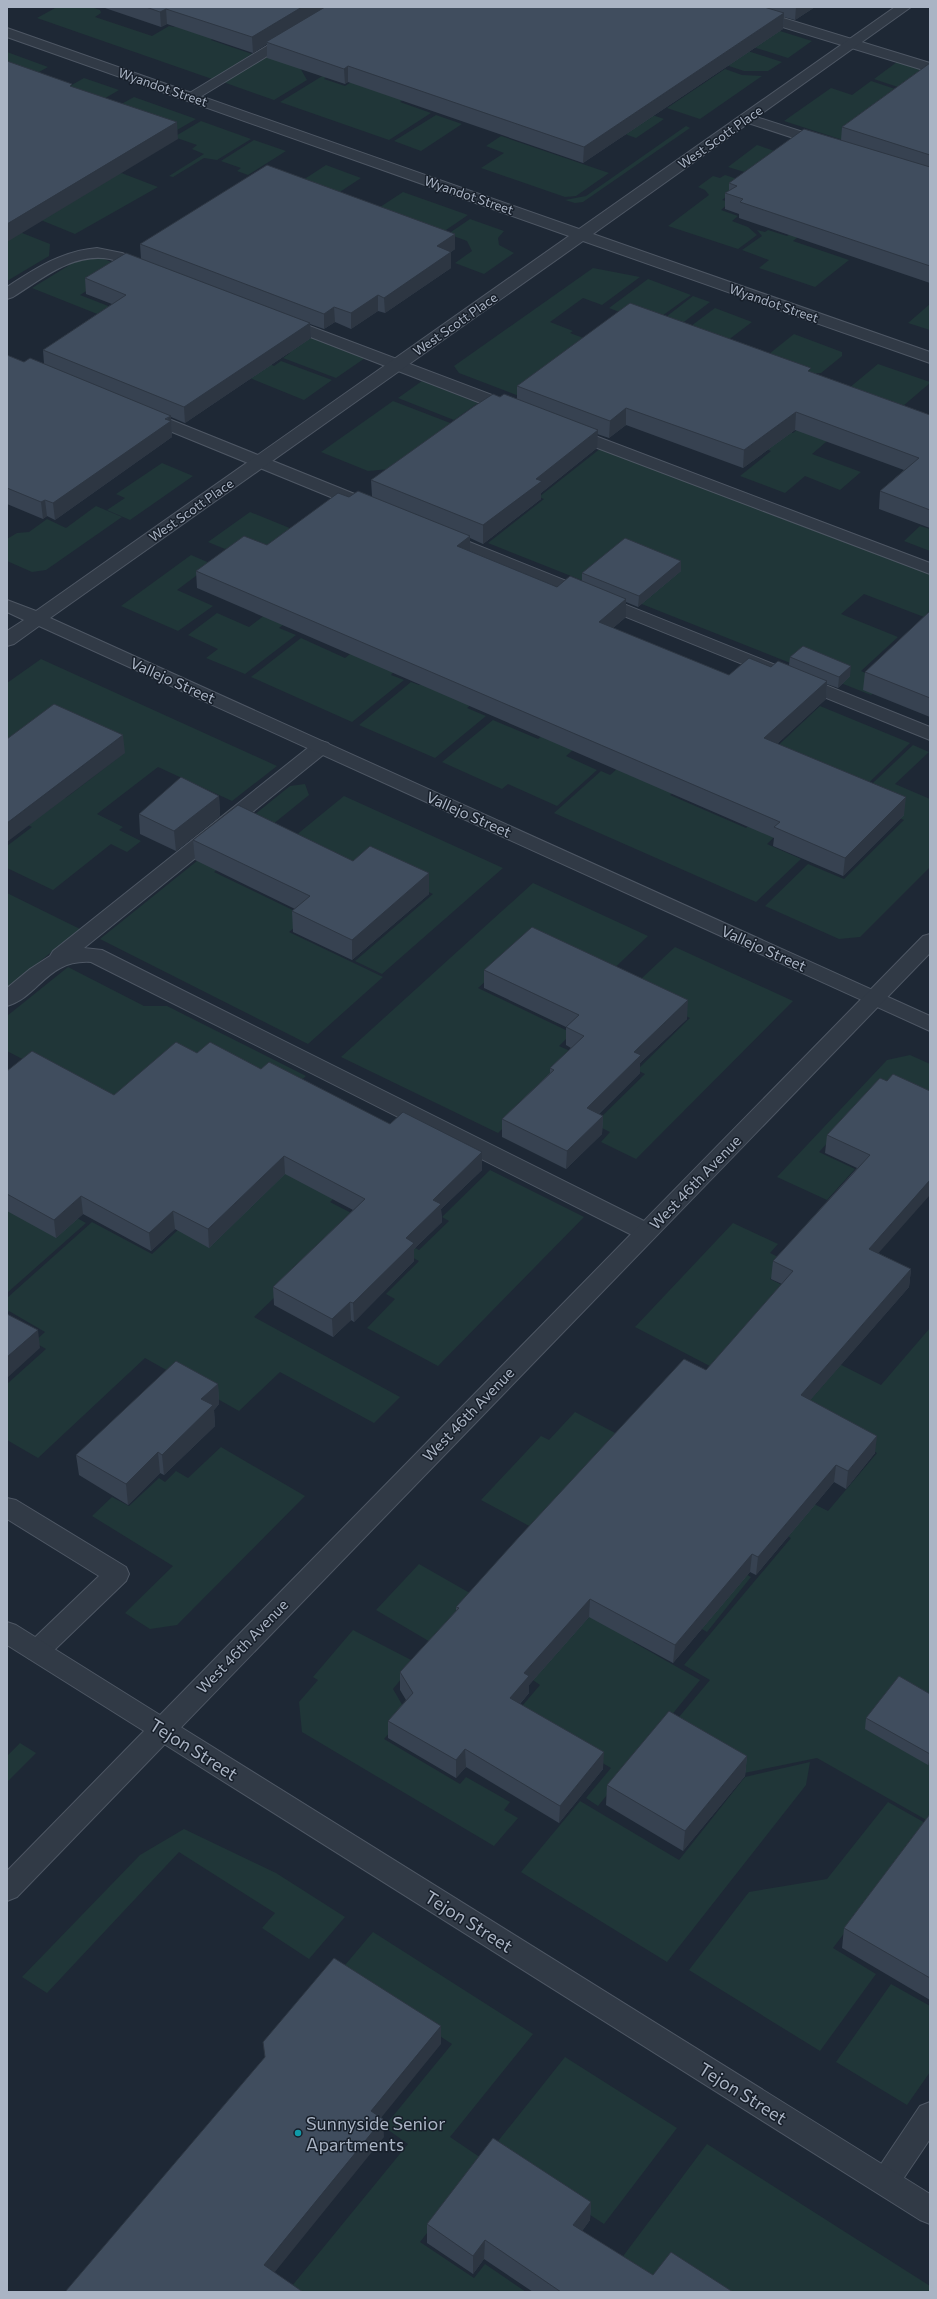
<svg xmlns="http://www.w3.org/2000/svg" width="937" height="2299" font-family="Commissioner,sans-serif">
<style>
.green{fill:#203638}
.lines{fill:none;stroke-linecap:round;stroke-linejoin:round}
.service-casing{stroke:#4e5764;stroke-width:2}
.minor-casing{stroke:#4e5764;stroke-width:2}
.tertiary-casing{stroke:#4e5764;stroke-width:2}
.service{fill:#313a46;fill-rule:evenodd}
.minor{fill:#313a46;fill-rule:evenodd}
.tertiary{fill:#313a46;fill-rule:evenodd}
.wall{fill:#374251}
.shaded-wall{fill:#2d3642}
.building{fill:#404d5e;stroke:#2d3642}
.culture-dot{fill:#0f9aa8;stroke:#171f2a;stroke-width:1.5}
.labels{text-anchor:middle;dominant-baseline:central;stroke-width:3;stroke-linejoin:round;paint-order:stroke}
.far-street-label{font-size:13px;fill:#aab4c4;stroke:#171f2a}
.street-label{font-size:15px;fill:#aab4c4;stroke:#171f2a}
.near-street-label{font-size:18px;fill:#aab4c4;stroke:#171f2a}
.near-poi-label{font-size:18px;fill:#aab4c4;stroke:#171f2a;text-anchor:start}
</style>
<rect width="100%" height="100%" fill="#1e2835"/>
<path class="green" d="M 57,7 L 91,7 L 100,10 L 101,13 L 95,17 L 152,36 L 169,26 L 174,27 L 192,17 L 236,24 L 211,40 L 252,54 L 212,79 L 37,18 Z
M 767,27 L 812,41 L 788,58 L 753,47 Z
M 314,28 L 299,66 L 307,80 L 274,100 L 223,82 Z
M 723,43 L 782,62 L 768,71 L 744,71 L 720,63 Z
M 7,52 L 48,67 L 14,86 L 7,84 Z
M 897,62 L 930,73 L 901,88 L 874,79 Z
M 725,69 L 742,75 L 762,76 L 700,119 L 667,108 Z
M 445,73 L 400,102 L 431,113 L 389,140 L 280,102 L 324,75 L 327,76 L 324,79 L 345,86 L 356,79 Z
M 84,78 L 119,90 L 46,133 L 56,94 Z
M 871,81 L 898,90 L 930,126 L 846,141 L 784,121 L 831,88 L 852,95 Z
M 134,97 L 196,119 L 165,137 L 107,112 Z
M 641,111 L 664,119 L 636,138 L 602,126 Z
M 436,115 L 462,124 L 421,151 L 394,141 Z
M 201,121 L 251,139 L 217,160 L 204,158 L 173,177 L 169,176 L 204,154 L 192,149 L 197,145 L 174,137 Z
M 686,126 L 690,128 L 583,202 L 575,203 L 565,200 L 586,196 Z
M 501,136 L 609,173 L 576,196 L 565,197 L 481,168 L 504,153 L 486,146 Z
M 254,140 L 286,151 L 248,175 L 237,171 L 241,168 L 221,161 Z
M 757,145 L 819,166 L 751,174 L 728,167 Z
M 326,165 L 361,178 L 320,205 L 300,182 Z
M 111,169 L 158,187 L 75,234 L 31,216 Z
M 725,175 L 746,182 L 722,200 L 730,202 L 721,210 L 738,216 L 732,221 L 748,227 L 757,235 L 738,249 L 668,226 L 709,195 L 705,190 L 698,187 L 713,176 L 720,178 Z
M 403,192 L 468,215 L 443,232 L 371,213 Z
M 470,219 L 504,231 L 498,238 L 499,245 L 514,253 L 484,274 L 455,263 L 472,251 L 467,241 L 448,234 Z
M 813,225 L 793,241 L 849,260 L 815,287 L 759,268 L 769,260 L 742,250 L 762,236 L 757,230 L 765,232 L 768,230 L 787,236 L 793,232 Z
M 7,227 L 50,244 L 49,256 L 7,281 Z
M 99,257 L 124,267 L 80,295 L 157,325 L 165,341 L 32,288 L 81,258 Z
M 593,268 L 640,277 L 602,305 L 583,298 L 550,322 L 573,331 L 570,333 L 605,346 L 653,327 L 693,296 L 710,302 L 603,384 L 524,398 L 459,373 L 454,366 Z
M 648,279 L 691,295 L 648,326 L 643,321 L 609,308 Z
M 187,286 L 368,356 L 336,378 L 283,358 L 290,353 Z
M 930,304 L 930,330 L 908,323 Z
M 715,308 L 752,322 L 715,350 L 675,338 Z
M 794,334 L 842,352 L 842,356 L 821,373 L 808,374 L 764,358 Z
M 281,361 L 332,380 L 304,400 L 245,376 L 265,362 L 274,366 Z
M 878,364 L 930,382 L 930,383 L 890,417 L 837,398 Z
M 422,381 L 478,403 L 454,420 L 398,398 Z
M 393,401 L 458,426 L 390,469 L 368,471 L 321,452 Z
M 769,424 L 793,433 L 803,425 L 833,436 L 812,454 L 861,472 L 840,490 L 805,476 L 785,493 L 740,476 L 771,451 L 749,442 Z
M 601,448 L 930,574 L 930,612 L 924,617 L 864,594 L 841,614 L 898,637 L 861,671 L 885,682 L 871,695 L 488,543 L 544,499 L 539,497 Z
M 162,463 L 193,476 L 130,520 L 107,510 L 125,498 L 116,494 Z
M 96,506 L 122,517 L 46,570 L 32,572 L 7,561 L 7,539 L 17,533 L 29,532 L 47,519 L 66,528 Z
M 250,512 L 297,531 L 263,557 L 242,552 L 229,547 L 225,549 L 208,542 Z
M 920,526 L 930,529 L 930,551 L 904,541 Z
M 191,555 L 212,564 L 177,590 L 213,606 L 178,631 L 121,606 Z
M 290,596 L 309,604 L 279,628 L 296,635 L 245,674 L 206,658 L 218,649 L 188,635 L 217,613 L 249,627 Z
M 399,616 L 394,671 L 391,675 L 404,680 L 352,722 L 251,677 L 301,638 L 345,658 Z
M 41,659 L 277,766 L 232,801 L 158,767 L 97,814 L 123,827 L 119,830 L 141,841 L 127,852 L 111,844 L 53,890 L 7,868 L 7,846 L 32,827 L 13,818 L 67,797 L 123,754 L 7,753 L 7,683 Z
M 516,667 L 467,708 L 486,716 L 435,758 L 359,725 L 411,682 L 419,685 Z
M 820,706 L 910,743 L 855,796 L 767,756 Z
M 493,720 L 538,739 L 557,724 L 603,724 L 566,756 L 597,770 L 557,806 L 508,784 L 502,789 L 442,762 Z
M 913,745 L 929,752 L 895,784 L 930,799 L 930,867 L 860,937 L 839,939 L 765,906 L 808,864 L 844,879 L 904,820 L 856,799 Z
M 709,759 L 670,795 L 746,828 L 788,790 L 813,800 L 767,844 L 801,859 L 756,902 L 554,813 L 601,771 L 610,775 L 617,769 Z
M 305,784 L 309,795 L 214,872 L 307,917 L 289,932 L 383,977 L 308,1044 L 100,939 L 290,786 Z
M 344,796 L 503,868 L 382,974 L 355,961 L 433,894 L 369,864 L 350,881 L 284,845 Z
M 533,883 L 648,936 L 557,1023 L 531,1010 L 529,942 L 478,988 L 572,1033 L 559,1046 L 579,1055 L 498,1133 L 341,1057 Z
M 7,893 L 80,929 L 7,988 Z
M 675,947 L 793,1001 L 636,1159 L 601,1142 L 610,1132 L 594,1124 L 645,1074 L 637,1070 L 690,1018 L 640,994 L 625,994 Z
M 68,967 L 144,1006 L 167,1006 L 306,1076 L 285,1095 L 132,1116 L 7,1051 L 7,1016 Z
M 910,1055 L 930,1064 L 930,1104 L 883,1083 L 819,1152 L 855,1169 L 827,1200 L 777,1177 L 887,1060 Z
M 260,1154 L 334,1198 L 330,1202 L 359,1217 L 254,1317 L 400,1397 L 374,1423 L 280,1372 L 239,1411 L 145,1358 L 38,1458 L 7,1440 L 7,1384 L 46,1349 L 34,1342 L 45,1332 L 9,1311 L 7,1313 L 7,1298 L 92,1222 L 152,1254 Z
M 490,1170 L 584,1217 L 438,1366 L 367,1328 L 395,1299 L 386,1294 L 419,1261 L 355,1227 L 362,1220 L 419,1250 L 449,1221 L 442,1217 Z
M 10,1181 L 86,1223 L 7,1293 L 7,1184 Z
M 733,1223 L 778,1244 L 770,1253 L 786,1261 L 770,1279 L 790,1289 L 760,1324 L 881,1385 L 930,1328 L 930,1822 L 817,1758 L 744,1773 L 669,1729 L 710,1680 L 684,1665 L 791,1538 L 771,1527 L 798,1496 L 828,1511 L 877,1453 L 635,1327 Z
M 575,1412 L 619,1435 L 533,1528 L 481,1500 L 541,1436 L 549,1440 Z
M 221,1447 L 305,1496 L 177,1625 L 150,1629 L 125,1613 L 173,1566 L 92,1516 L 112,1497 L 129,1506 L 159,1478 L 165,1482 L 176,1471 L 188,1478 Z
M 701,1549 L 751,1577 L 707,1632 L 662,1606 L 633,1642 L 700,1680 L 598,1806 L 586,1798 L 611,1768 L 556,1736 L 470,1767 L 540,1685 L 533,1680 L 621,1577 Z
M 419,1564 L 475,1596 L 432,1643 L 376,1610 Z
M 353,1630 L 415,1662 L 393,1689 L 407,1713 L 384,1739 L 460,1784 L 466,1777 L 510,1802 L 504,1810 L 518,1818 L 494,1846 L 302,1732 L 299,1702 L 318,1680 L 313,1677 Z
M 20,1743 L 36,1753 L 7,1782 L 7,1756 Z
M 810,1762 L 806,1785 L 667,1962 L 521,1872 L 580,1801 L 679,1860 L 745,1777 Z
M 888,1802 L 927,1824 L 833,1948 L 876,1974 L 820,2051 L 689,1970 L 749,1892 L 827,1879 Z
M 184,1829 L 276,1873 L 345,1917 L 309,1959 L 262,1928 L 275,1913 L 179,1852 L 47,1993 L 22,1977 L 140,1855 Z
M 373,1932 L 533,2034 L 450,2137 L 484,2160 L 420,2242 L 474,2278 L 485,2264 L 526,2292 L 287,2292 L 408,2144 L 384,2127 L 452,2044 L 340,1971 Z
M 891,1984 L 930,2006 L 930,2072 L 907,2105 L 836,2062 Z
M 565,2057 L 677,2128 L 604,2224 L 491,2150 Z
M 707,2144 L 930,2286 L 930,2292 L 652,2292 L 615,2267 Z"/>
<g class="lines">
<defs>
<path id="service" d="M 331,7 L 348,7 L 195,100 L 185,100 L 183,97 Z
M 725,7 L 747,7 L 930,63 L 930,72 L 727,10 Z
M 747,114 L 831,141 L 834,144 L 831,147 L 821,147 L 742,121 L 740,118 L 742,115 Z
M 97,248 L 122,253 L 153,265 L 155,268 L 153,271 L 147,273 C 134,270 122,262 110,259 C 73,252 42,279 13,297 L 7,299 L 7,287 C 36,268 62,251 97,248 Z
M 283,316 L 521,406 L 523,410 L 521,414 L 509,414 L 277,324 L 275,321 L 277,318 Z
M 144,409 L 372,501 L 375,505 L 372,509 L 360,509 L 138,418 L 136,414 L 138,410 Z
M 569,426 L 930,563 L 930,574 L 563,435 L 560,431 L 563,427 Z
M 442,531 L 930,727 L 930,740 L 436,540 L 433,536 L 436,532 Z
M 321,741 L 328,743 L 331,747 L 328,751 L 84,948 L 102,950 L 654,1226 L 657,1232 L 654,1238 L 646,1240 L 638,1238 L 91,962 C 47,959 39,997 7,1006 L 7,988 L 30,969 L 50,956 L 53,951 L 314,743 Z
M 7,1498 L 16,1500 L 126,1567 L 129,1574 L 126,1581 L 46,1658 L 37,1661 L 28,1658 L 24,1651 L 28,1644 L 99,1576 L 7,1519 Z
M 930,2102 L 930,2139 L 895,2191 L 885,2195 L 875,2191 L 870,2182 L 875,2173 L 920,2106 Z"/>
<path id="minor" d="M 895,7 L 911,7 L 593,234 L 930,352 L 930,363 L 583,241 L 50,618 L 930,1016 L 930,1031 L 39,626 L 14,644 L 7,646 L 7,631 L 24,620 L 7,612 L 7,600 L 36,611 L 569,236 L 7,37 L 7,28 L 579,229 Z
M 162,1718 L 171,1721 L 930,2194 L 930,2224 L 920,2220 L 153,1737 L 149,1729 L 153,1721 Z"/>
<path id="tertiary" d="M 930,934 L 930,953 L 17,1897 L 7,1901 L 7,1871 L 144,1731 L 7,1645 L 7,1622 L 16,1625 L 160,1715 L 923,936 Z"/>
</defs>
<use href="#service" class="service-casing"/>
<use href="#minor" class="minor-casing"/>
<use href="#tertiary" class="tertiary-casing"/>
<use href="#service" class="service"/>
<use href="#minor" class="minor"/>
<use href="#tertiary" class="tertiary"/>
</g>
<path class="wall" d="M 105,7 L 815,7 L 795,20 L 784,17 L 783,29 L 583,163 L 348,82 L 345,84 L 267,58 L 267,44 L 253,53 L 167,24 L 161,27 L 105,8 Z
M 930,63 L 930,283 L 739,218 L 739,214 L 725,209 L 725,193 L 729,191 L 729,183 L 841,140 L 842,127 Z
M 455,234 L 455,249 L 451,252 L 451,268 L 385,313 L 378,311 L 351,329 L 335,322 L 324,329 L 310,324 L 311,338 L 185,423 L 171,417 L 172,437 L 55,520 L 47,516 L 43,519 L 7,504 L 7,355 L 24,362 L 44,364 L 43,350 L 112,304 L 86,294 L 85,278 L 141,259 L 140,244 Z
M 811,372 L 930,415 L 930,528 L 879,509 L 880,491 L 904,470 L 795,430 L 743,468 L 626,425 L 609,438 L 597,434 L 597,448 L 541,493 L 541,499 L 483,544 L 470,538 L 470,551 L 557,587 L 582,581 L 582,573 L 681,571 L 638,607 L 626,602 L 626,617 L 613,628 L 729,675 L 771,667 L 789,665 L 790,657 L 850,676 L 838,688 L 827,684 L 826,699 L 777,744 L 904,815 L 843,876 L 773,846 L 774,838 L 197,588 L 196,571 L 267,545 L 349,497 L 372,496 L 371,480 L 500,397 L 517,399 L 517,386 Z
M 930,611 L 930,717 L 863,690 L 865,672 Z
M 219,796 L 220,816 L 176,851 L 140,834 L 139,814 Z
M 193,840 L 353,861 L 429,873 L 429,894 L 352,960 L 293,932 L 292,911 L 295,909 L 195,860 Z
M 484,970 L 687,1019 L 640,1063 L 640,1073 L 599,1114 L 603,1116 L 602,1134 L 566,1169 L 502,1137 L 502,1119 L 550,1073 L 550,1068 L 571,1048 L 566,1045 L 566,1027 L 484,988 Z
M 197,1053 L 261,1069 L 390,1124 L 482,1170 L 441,1209 L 442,1222 L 414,1249 L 414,1261 L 354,1322 L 351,1320 L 333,1337 L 274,1305 L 273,1287 L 353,1210 L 285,1174 L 209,1248 L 175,1229 L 151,1251 L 83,1214 L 56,1238 L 7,1211 L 7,1071 L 114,1095 Z
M 880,1078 L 878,1253 L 911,1269 L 909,1287 L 810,1400 L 875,1453 L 846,1489 L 834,1482 L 756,1575 L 750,1572 L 673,1663 L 589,1617 L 529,1685 L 529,1693 L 520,1704 L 603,1769 L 559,1823 L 466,1767 L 456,1778 L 388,1738 L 388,1721 L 406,1700 L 400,1690 L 400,1672 L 456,1611 L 456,1607 L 706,1370 L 782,1284 L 771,1279 L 773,1261 L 857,1168 L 825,1153 L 827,1135 Z
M 218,1384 L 219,1404 L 214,1410 L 215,1426 L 164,1475 L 160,1473 L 128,1505 L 79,1475 L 76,1455 Z
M 930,1694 L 930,1763 L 928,1765 L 865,1729 L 866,1718 Z
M 747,1756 L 745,1776 L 683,1851 L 606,1805 L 607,1785 Z
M 930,1814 L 930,2000 L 842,1948 L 844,1928 Z
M 591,2202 L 590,2220 L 582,2231 L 653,2275 L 733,2292 L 533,2292 L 484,2259 L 473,2274 L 427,2243 L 427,2224 Z"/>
<path class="shaded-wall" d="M 302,7 L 328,7 L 266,42 L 267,44 L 253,53 L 252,37 Z
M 796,7 L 815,7 L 795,20 Z
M 166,9 L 167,24 L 161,27 L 160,12 Z
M 784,13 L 783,29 L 583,163 L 584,147 Z
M 348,66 L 348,82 L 345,84 L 344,69 Z
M 177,122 L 178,139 L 7,242 L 7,224 Z
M 455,234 L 455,249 L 451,252 L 451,268 L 385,313 L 384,298 L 437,246 Z
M 378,295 L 378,311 L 351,329 L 351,313 Z
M 334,307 L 335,322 L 324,329 L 324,314 Z
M 310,323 L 311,338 L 185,423 L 184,407 Z
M 626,408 L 626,425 L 609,438 L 610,421 Z
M 796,412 L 795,430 L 743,468 L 744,450 Z
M 171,416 L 172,437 L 55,520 L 53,503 Z
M 598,430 L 597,448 L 541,493 L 541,499 L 483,544 L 483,525 L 536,479 Z
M 45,500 L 47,516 L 43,519 L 41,502 Z
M 470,536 L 470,554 L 457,546 Z
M 681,561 L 681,571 L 638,607 L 639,596 Z
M 626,599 L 626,617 L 599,640 L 599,622 Z
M 851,666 L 850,676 L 838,688 L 839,677 Z
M 827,681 L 826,699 L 763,757 L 764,738 Z
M 123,735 L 125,753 L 7,842 L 7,823 Z
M 219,796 L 220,816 L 176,851 L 174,831 Z
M 906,797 L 904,815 L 843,876 L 845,858 Z
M 429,873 L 429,894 L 352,960 L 352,940 Z
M 688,1000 L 687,1019 L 640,1063 L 640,1073 L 586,1126 L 587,1108 L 634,1052 Z
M 603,1116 L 602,1134 L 566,1169 L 567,1151 Z
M 482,1152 L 482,1170 L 441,1209 L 442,1222 L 414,1249 L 414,1261 L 354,1322 L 353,1303 L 406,1238 L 433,1200 Z
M 284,1156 L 285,1174 L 209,1248 L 208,1229 Z
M 930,1180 L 930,1195 L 867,1266 L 869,1249 Z
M 81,1196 L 83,1214 L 56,1238 L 54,1220 Z
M 173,1211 L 175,1229 L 151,1251 L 149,1233 Z
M 911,1269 L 909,1287 L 799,1413 L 801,1395 Z
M 350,1302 L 351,1320 L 333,1337 L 332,1319 Z
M 38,1330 L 40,1348 L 7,1378 L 7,1357 Z
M 218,1384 L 219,1404 L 214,1410 L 215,1426 L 164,1475 L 162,1455 L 201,1399 Z
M 877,1436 L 875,1453 L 846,1489 L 848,1471 Z
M 158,1452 L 160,1473 L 128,1505 L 126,1484 Z
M 836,1465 L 834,1482 L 756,1575 L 758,1557 Z
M 752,1554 L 750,1572 L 673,1663 L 675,1645 Z
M 590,1599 L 589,1617 L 529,1685 L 529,1693 L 509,1716 L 510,1698 L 524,1673 Z
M 465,1749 L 466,1767 L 456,1778 L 456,1760 Z
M 604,1752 L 603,1769 L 559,1823 L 560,1806 Z
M 930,1754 L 930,1763 L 928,1765 Z
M 747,1756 L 745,1776 L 683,1851 L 685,1831 Z
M 441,2026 L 441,2044 L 372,2129 L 371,2111 Z
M 383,2119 L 384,2137 L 266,2283 L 264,2265 Z
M 591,2202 L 590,2220 L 573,2244 L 573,2225 Z
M 485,2240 L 484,2259 L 473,2274 L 473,2256 Z"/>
<path class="building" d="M 146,7 L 302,7 L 252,37 L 166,9 L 160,12 Z
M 325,7 L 764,7 L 784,13 L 584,147 L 348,66 L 344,69 L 266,42 Z
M 7,61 L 72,84 L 70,86 L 177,122 L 7,224 Z
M 930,63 L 930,155 L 842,127 Z
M 804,129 L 930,167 L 930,266 L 740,202 L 743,199 L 725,193 L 737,186 L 729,183 Z
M 267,165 L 455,234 L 437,246 L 451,252 L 384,298 L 378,295 L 351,313 L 334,307 L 324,314 L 140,244 Z
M 126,253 L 310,323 L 184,407 L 43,350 L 126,295 L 85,278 Z
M 630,303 L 811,368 L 808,371 L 930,415 L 930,510 L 880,491 L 919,458 L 796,412 L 744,450 L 626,408 L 610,421 L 517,386 Z
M 7,355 L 24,362 L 30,358 L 171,416 L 165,419 L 171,421 L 53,503 L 45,500 L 41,502 L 7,488 Z
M 493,394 L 500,397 L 504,394 L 598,430 L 536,479 L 542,481 L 483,525 L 371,480 L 473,407 Z
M 358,491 L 470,536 L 457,546 L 557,587 L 570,576 L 626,599 L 599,622 L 729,675 L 749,658 L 771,667 L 778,661 L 827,681 L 764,738 L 906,797 L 845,858 L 774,827 L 780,822 L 196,571 L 244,536 L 267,545 L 338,493 L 349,497 Z
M 625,538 L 681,561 L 639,596 L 582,573 Z
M 930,611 L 930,698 L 865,672 Z
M 803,646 L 851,666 L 839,677 L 790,657 Z
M 54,704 L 123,735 L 7,823 L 7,739 Z
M 181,777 L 219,796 L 174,831 L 139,814 Z
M 238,805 L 353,861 L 370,846 L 429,873 L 352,940 L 292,911 L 310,896 L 193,840 Z
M 532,927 L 688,1000 L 634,1052 L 641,1055 L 587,1108 L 603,1116 L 567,1151 L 502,1119 L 554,1070 L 550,1068 L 584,1036 L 566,1027 L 579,1015 L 484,970 Z
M 176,1042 L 197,1053 L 210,1042 L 261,1069 L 269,1062 L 390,1124 L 403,1112 L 482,1152 L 433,1200 L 441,1204 L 406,1238 L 414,1243 L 353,1303 L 350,1302 L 332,1319 L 273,1287 L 365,1199 L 284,1156 L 208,1229 L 173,1211 L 149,1233 L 81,1196 L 54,1220 L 7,1194 L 7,1071 L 32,1051 L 114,1095 Z
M 893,1074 L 930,1091 L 930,1180 L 869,1249 L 911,1269 L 801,1395 L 877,1436 L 848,1471 L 836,1465 L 758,1557 L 752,1554 L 675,1645 L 590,1599 L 524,1673 L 529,1676 L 510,1698 L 604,1752 L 560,1806 L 465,1749 L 456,1760 L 388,1721 L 413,1693 L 400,1672 L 459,1608 L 456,1607 L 519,1537 L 684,1359 L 706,1370 L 793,1271 L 773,1261 L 870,1155 L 827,1135 L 880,1078 L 887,1081 Z
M 7,1314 L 38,1330 L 7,1357 Z
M 176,1361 L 218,1384 L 201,1399 L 213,1405 L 162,1455 L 158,1452 L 126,1484 L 76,1455 Z
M 899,1676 L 930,1694 L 930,1754 L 866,1718 Z
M 669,1711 L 747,1756 L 685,1831 L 607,1785 Z
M 930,1814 L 930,1978 L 844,1928 Z
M 334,1958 L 441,2026 L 371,2111 L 383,2119 L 264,2265 L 303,2292 L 65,2292 L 265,2057 L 263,2042 Z
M 493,2138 L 591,2202 L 573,2225 L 653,2275 L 671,2252 L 733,2292 L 561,2292 L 485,2240 L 473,2256 L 427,2224 Z"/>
<circle class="culture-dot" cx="298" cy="2133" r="4"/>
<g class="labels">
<g class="far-street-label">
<text transform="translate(163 87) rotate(19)">Wyandot Street</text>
<text transform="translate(720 137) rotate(-35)">West Scott Place</text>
<text transform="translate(469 195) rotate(19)">Wyandot Street</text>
<text transform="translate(774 303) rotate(19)">Wyandot Street</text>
<text transform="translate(455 324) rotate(-35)">West Scott Place</text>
<text transform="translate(191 510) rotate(-35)">West Scott Place</text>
</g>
<g class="street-label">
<text transform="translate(173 680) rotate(24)">Vallejo Street</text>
<text transform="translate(469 814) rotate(24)">Vallejo Street</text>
<text transform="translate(764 948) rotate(24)">Vallejo Street</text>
<text transform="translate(695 1182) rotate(-46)">West 46th Avenue</text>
<text transform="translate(468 1414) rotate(-46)">West 46th Avenue</text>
<text transform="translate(242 1646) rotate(-46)">West 46th Avenue</text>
</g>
<g class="near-street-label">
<text transform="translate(194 1749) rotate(32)">Tejon Street</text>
<text transform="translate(469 1921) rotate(32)">Tejon Street</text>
<text transform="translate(743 2093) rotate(32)">Tejon Street</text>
</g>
<g class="near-poi-label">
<text x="306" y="2123">Sunnyside Senior<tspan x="306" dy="21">Apartments</tspan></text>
</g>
</g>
<rect width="937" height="2299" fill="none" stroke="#aab4c4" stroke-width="16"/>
</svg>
